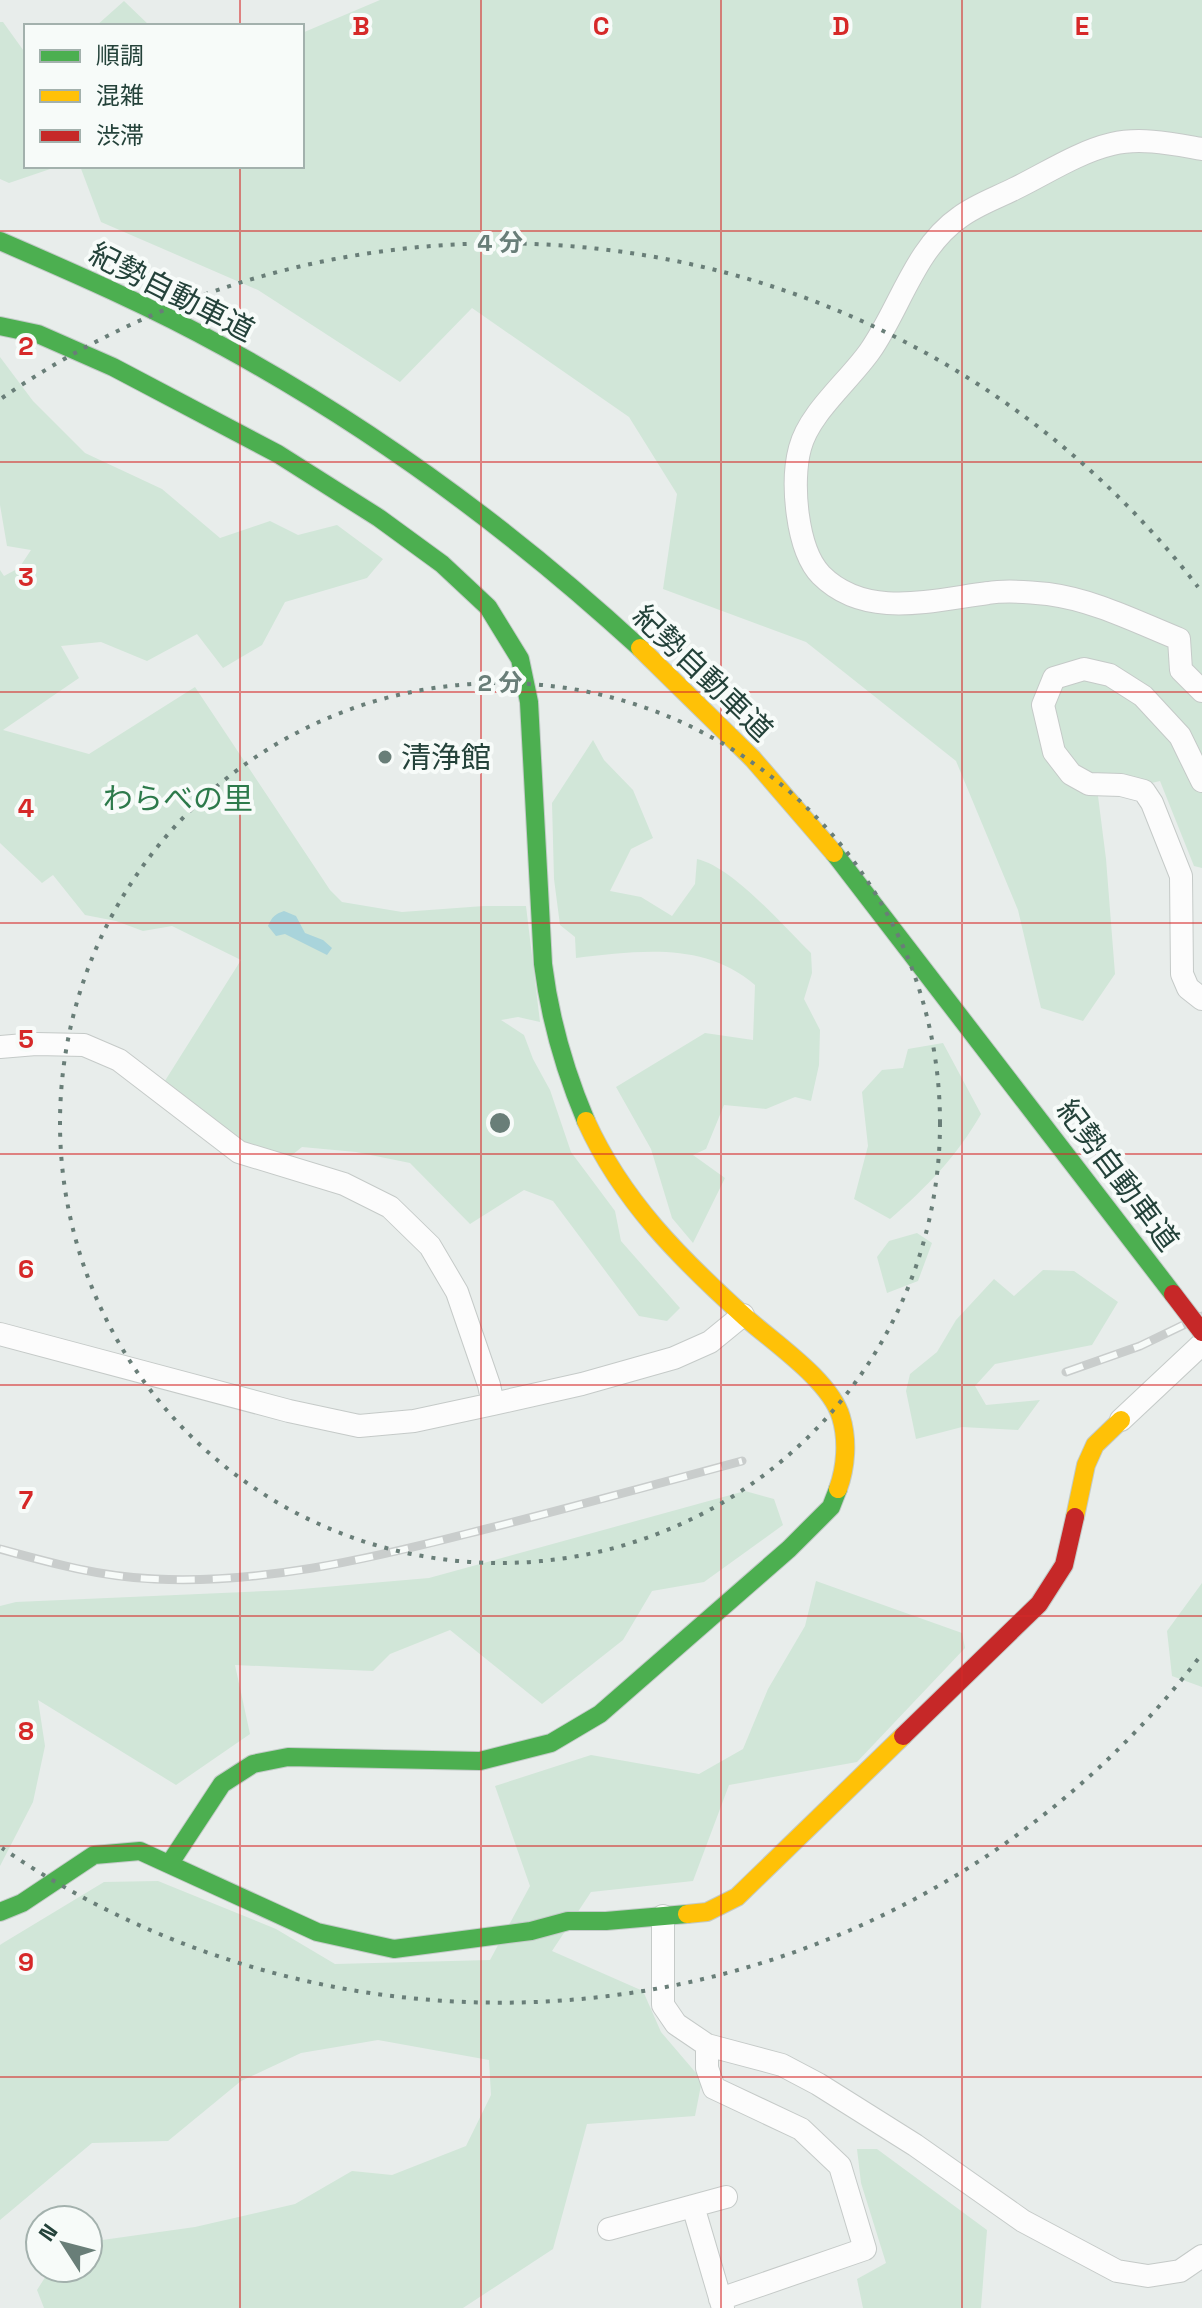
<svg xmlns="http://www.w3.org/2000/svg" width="1202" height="2308" font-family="'Space Grotesk','Noto Sans JP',sans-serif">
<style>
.green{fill:#d1e6d8}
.water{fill:#a9d4db}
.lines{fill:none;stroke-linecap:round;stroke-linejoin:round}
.street-casing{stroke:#c5cac8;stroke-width:24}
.fast-casing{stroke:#c3cbc8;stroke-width:20}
.slow-casing{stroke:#c3cbc8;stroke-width:20}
.jam-casing{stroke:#c3cbc8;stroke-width:20}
.street{stroke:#fcfcfc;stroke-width:22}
.fast{stroke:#4caf50;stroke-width:18}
.slow{stroke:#ffc107;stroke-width:18}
.jam{stroke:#c62828;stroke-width:18}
.rail-casing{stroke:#c9cdcc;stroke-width:9}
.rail{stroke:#f7fbf9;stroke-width:6;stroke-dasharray:18;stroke-linecap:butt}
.jam-bridge-casing{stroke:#c3ccc9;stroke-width:20;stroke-linecap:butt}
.jam-bridge{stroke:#c62828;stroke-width:18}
.grid{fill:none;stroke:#d62828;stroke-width:2;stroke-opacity:0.55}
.ring{fill:none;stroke:#697e78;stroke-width:4;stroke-dasharray:4 8}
.poi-dot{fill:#697e78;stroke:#f7fbf9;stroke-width:3}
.labels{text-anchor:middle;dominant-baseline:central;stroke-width:8;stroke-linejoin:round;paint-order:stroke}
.street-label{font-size:30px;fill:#24423a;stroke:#f7fbf9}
.poi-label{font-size:30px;fill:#24423a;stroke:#f7fbf9;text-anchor:start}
.park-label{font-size:30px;fill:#2d7a4b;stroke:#f7fbf9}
.grid-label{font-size:26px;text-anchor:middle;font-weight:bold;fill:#d62828;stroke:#f7fbf9;stroke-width:8;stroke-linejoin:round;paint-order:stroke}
.centre{fill:#697e78;stroke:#f7fbf9;stroke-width:4}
.ring-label{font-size:24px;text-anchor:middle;font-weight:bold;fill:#697e78;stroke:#f7fbf9;stroke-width:8;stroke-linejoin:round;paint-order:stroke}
</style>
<rect width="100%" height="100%" fill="#e8edeb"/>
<path class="green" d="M 380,0 L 1202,0 L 1202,868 L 1194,866 L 1160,781 L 1098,796 L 1106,859 L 1115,974 L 1083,1021 L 1041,1008 L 1018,910 L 956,761 L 806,642 L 663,589 L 677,494 L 629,417 L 472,308 L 400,382 L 258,290 L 101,222 L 80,166 L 302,166 L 302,33 Z
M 124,1 L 150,26 L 96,26 Z
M 0,22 L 3,22 L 26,54 L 26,166 L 59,166 L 9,183 L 0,179 Z
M 0,357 L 33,401 L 85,453 L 162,489 L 220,538 L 270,521 L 298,535 L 337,525 L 383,559 L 367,578 L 285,602 L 262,645 L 223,668 L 197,634 L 147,661 L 101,642 L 61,646 L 79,678 L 3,730 L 89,754 L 195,687 L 330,890 L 342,902 L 402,912 L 484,906 L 526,906 L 540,1022 L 518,1017 L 501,1020 L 524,1035 L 533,1059 L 550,1090 L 571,1152 L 615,1211 L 621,1241 L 680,1308 L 667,1321 L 639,1316 L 553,1201 L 524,1190 L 470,1224 L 410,1163 L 356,1152 L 302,1147 L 287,1159 L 245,1144 L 163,1084 L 241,960 L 172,926 L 143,931 L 116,921 L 85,915 L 53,875 L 42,883 L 0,843 L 0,570 L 4,576 L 19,568 L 31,550 L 7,546 L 0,505 Z
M 593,740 L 604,760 L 633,790 L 653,838 L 631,849 L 610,891 L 641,897 L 672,916 L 695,884 L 697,859 C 733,867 783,926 811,953 L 812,973 L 804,999 L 820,1030 L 819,1065 L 811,1101 L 795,1097 L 766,1109 L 724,1105 L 706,1149 L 693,1155 L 725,1178 L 693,1243 L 672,1218 L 651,1149 L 616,1087 L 705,1033 L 753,1040 L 755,985 C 704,941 638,951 576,958 L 575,937 L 560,925 L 554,879 L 552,803 Z
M 943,1043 L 981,1114 C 957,1156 926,1188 890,1219 L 854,1199 L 868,1146 L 862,1092 L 882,1070 L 903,1068 L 908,1049 Z
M 917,1233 L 932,1243 L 918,1281 L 887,1293 L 877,1257 L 889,1241 Z
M 1043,1270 L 1074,1271 L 1118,1302 L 1092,1345 L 995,1364 L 975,1386 L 986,1405 L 1040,1400 L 1018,1430 L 962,1427 L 916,1439 L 906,1391 L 910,1374 L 937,1352 L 956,1320 L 994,1279 L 1014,1296 Z
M 745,1491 L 774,1499 L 783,1525 L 704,1582 L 652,1591 L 623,1640 L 542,1704 L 450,1630 L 390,1654 L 373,1671 L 235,1665 L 250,1734 L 176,1785 L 38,1700 L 45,1746 L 33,1802 L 0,1866 L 0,1606 L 16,1602 L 290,1590 L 429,1578 Z
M 816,1581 L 962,1633 L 965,1648 L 857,1762 L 729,1785 L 693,1881 L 591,1892 L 552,1951 L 643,1991 L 661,2032 L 702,2080 L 695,2116 L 587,2124 L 553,2249 L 463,2308 L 44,2308 L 37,2290 L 51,2268 L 88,2268 L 88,2242 L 195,2227 L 295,2204 L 352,2171 L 392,2175 L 466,2146 L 491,2095 L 489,2060 L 378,2040 L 301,2053 L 241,2081 L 168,2141 L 92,2143 L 0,2220 L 0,1945 L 3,1943 L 104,1882 L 158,1881 L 276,1929 L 335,1964 L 490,1960 L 530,1886 L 495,1786 L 591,1755 L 699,1774 L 743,1749 L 768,1689 L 805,1626 Z
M 1202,1583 L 1202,1687 L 1172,1676 L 1167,1631 Z
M 857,2149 L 877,2149 L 987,2230 L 981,2308 L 863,2308 L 857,2279 L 886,2263 L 861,2183 Z"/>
<path class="water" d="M 284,911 L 296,916 L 305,933 L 323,940 L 332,948 L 327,955 L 285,934 L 276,936 L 268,926 C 272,917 275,914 284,911 Z"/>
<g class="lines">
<defs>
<path id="street" d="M 1202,149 C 1173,144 1141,137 1112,144 C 1078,152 1045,174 1014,189 C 996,198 976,205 960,217 C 915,248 900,308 870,351 C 849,381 809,413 800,448 C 791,481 796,549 821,575 C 866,620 933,600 988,593 C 1007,590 1030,592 1048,594 C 1094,600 1137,622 1179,639 L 1181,670 L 1202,691
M 1202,781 L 1180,736 L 1143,696 L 1110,675 L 1084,669 L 1054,678 L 1043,705 L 1054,752 L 1071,774 L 1089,784 L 1121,785 L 1144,791 L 1152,803 L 1181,876 L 1182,974 L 1188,988 L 1202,999
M 0,1047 L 36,1044 L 84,1045 L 119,1060 L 239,1152 L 344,1184 L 390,1207 L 430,1246 L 457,1292 L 489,1385 L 493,1404
M 0,1334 L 289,1411 L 359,1426 L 414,1421 L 493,1404 L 582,1384 L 674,1358 L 710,1342 L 743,1315
M 1121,1420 L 1202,1344
M 663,1916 L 663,2005 L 676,2024 L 707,2045 L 782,2065 L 818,2084 L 915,2145 L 1023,2221 L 1117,2271 L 1148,2276 L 1180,2271 L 1202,2256
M 707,2045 L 707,2068 L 714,2088 L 801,2129 L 840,2166 L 865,2249 L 720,2299
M 693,2206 L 723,2308
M 609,2229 L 726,2197"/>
<path id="fast" d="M 0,241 C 76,274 152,307 224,347 C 374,429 515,533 640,648
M 0,326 L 38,334 L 113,367 L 278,454 L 379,518 L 442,564 L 488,607 L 520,659 L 529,702 L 543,964 C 550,1020 564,1069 586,1121
M 834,853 L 1173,1294
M 170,1863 L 222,1784 L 253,1764 L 288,1757 L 480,1761 L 551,1743 L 600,1714 L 789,1549 L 831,1507 L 838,1489
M 0,1912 L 22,1903 L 94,1855 L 140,1851 L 317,1932 L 394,1949 L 531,1931 L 568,1921 L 606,1921 L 687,1914"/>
<path id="slow" d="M 640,648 L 753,759 L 834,853
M 586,1121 C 622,1201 681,1259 745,1317 C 774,1343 830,1380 841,1417 C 848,1440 846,1467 838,1489
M 1075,1517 L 1086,1465 L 1095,1445 L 1121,1420
M 687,1914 L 707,1912 L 737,1897 L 903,1736"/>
<path id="jam" d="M 903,1736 L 1039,1604 L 1064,1565 L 1075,1517"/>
</defs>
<use href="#street" class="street-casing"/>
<use href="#fast" class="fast-casing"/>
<use href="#slow" class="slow-casing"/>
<use href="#jam" class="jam-casing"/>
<use href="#street" class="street"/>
<use href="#fast" class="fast"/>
<use href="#slow" class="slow"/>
<use href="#jam" class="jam"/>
<defs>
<path id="rail" d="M 1066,1372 L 1140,1346 L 1202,1316
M 0,1549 C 51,1563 101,1577 155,1579 C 261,1584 364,1560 466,1534 C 558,1511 650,1486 742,1461"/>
</defs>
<use href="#rail" class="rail-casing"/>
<use href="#rail" class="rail"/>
<defs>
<path id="jam-bridge" d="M 1173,1294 L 1202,1332"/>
</defs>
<use href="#jam-bridge" class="jam-bridge-casing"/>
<use href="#jam-bridge" class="jam-bridge"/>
</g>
<path class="grid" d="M 240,0 L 240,26M 481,0 L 481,2308M 721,0 L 721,2308M 962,0 L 962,2308M 240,166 L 240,2308M 0,231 L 1202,231M 0,462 L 1202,462M 0,692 L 1202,692M 0,923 L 1202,923M 0,1154 L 1202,1154M 0,1385 L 1202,1385M 0,1616 L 1202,1616M 0,1846 L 1202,1846M 0,2077 L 1202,2077"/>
<g class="ring">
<circle cx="500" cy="1123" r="440"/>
<path d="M1198 1659A880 880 0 0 1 2 1848M2 398A880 880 0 0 1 1198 587"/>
</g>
<circle class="poi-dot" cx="385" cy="757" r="8"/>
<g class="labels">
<g class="street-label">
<text transform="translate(172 292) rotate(27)">紀勢自動車道</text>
<text transform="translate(703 673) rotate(44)">紀勢自動車道</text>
<text transform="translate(1118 1175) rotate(53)">紀勢自動車道</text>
</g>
<g class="poi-label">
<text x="401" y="757">清浄館</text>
</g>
<g class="park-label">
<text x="178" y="798">わらべの里</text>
</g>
</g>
<g class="grid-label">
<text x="361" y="35">B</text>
<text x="601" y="35">C</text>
<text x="841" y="35">D</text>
<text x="1082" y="35">E</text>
<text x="26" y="355">2</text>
<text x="26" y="586">3</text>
<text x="26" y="817">4</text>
<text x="26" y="1048">5</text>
<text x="26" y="1278">6</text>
<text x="26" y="1509">7</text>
<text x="26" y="1740">8</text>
<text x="26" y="1971">9</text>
</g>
<circle cx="500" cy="1123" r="12" class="centre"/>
<g class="ring-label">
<text x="500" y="251">4 分</text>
<text x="500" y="691">2 分</text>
</g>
<rect x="24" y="24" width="280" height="144" fill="#f7fbf9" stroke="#a3b1ad" stroke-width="2"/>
<rect x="40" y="50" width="40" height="12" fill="#4caf50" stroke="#a3b1ad" stroke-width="2"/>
<text x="96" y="64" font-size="24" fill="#24423a">順調</text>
<rect x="40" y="90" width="40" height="12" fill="#ffc107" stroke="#a3b1ad" stroke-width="2"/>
<text x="96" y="104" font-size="24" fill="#24423a">混雑</text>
<rect x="40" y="130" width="40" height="12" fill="#c62828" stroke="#a3b1ad" stroke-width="2"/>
<text x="96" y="144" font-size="24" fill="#24423a">渋滞</text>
<g transform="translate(64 2244) rotate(306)"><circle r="38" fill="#f7fbf9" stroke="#a3b1ad" stroke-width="2"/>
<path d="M0-6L14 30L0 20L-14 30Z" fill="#697e78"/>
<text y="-12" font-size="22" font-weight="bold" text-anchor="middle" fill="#24423a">N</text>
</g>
</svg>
